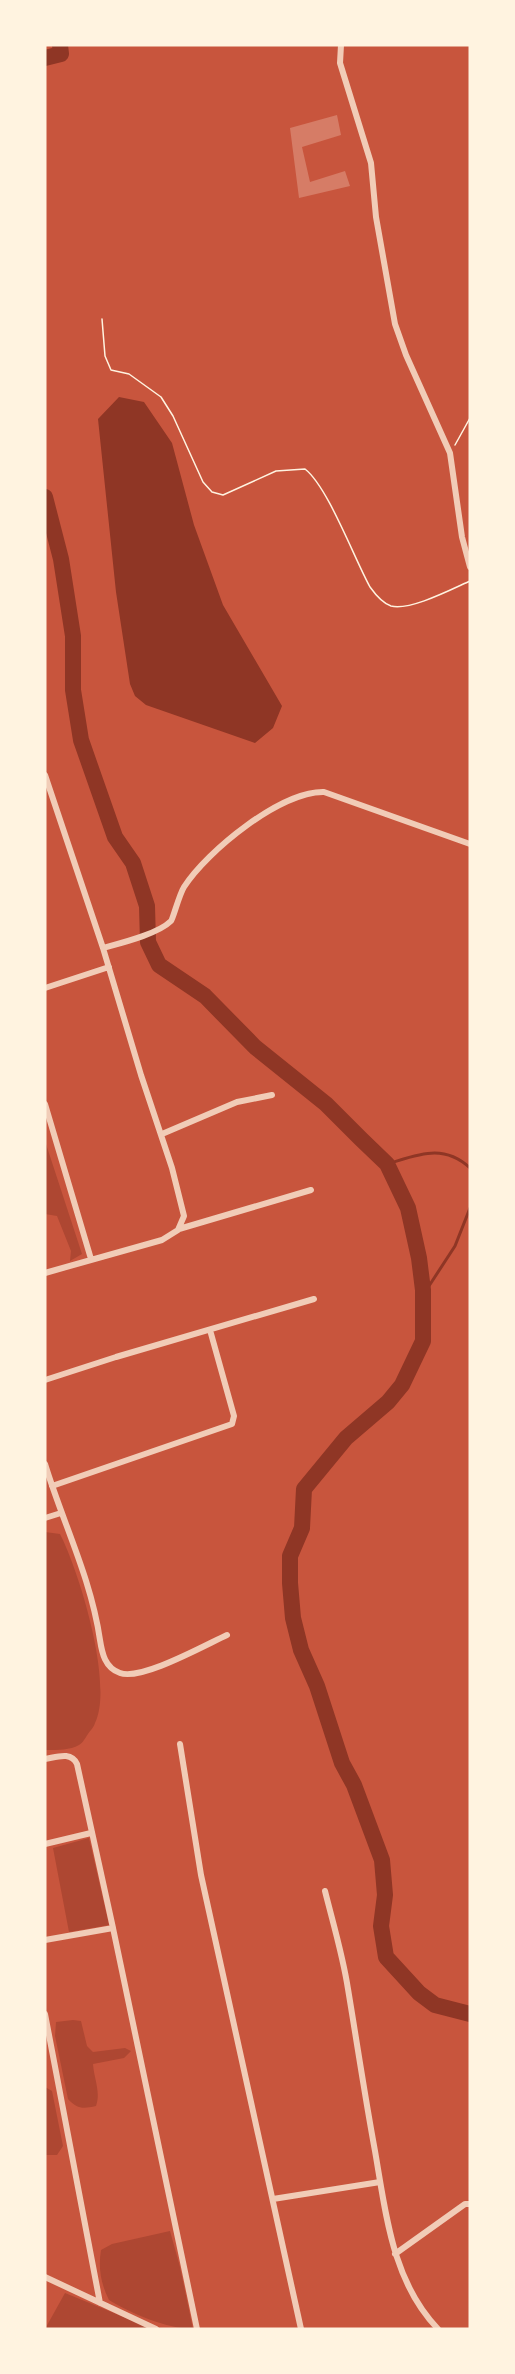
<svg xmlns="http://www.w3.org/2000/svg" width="515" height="2374" font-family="'Source Sans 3',sans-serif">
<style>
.green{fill:#ae4732}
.water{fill:#8f3625}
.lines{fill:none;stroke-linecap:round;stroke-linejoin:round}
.stream{stroke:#8f3625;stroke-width:3}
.river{stroke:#8f3625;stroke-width:16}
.building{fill:#d67c66}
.path{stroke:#fff3e0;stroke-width:1.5}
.minor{stroke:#f1ccb7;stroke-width:6}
</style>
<rect width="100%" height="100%" fill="#c8553d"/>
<path class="green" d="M 45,1141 L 82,1254 L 70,1261 L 71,1251 L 57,1216 L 45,1214 Z
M 45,1532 L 60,1534 C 79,1571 114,1684 95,1723 C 94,1727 90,1731 88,1734 C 85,1738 83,1743 79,1745 C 70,1750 58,1750 47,1750 L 45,1750 Z
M 89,1838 L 109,1925 L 69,1932 L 53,1848 Z
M 73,2020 L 81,2021 L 87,2046 L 93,2052 L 125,2048 L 131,2051 L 124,2058 L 93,2064 C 94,2079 101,2092 96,2106 C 83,2109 77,2109 68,2099 L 55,2036 L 56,2022 Z
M 45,2087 L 52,2091 L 63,2146 L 57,2155 L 45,2155 Z
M 170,2231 L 180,2267 L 193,2329 C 168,2329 130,2313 109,2300 C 101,2284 98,2269 101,2250 L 112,2244 Z
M 65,2293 L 153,2329 L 45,2329 Z"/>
<path class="water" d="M 119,397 L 144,402 L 172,443 L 194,525 L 223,605 L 282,706 L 273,728 L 255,743 L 146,705 L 135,696 L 130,684 L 116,592 L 98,419 Z"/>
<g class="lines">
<path class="stream" d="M 387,1164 C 418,1155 443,1143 470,1168
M 427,1289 L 455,1246 L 470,1208"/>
<path class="river" d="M 45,58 L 61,54 L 60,45
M 45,497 L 61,559 L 73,636 L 73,690 L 81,740 L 115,837 L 133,863 L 147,906 L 148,942 L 159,965 L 205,996 L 255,1047 L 326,1104 L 361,1139 L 387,1164 L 408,1208 L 419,1258 L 423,1290 L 423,1341 L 402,1385 L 388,1402 L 346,1438 L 304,1489 L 302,1528 L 290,1556 L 290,1583 L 293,1618 L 301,1650 L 317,1686 L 342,1763 L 354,1785 L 382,1860 L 385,1895 L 381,1926 L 386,1957 L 419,1993 L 435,2005 L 470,2014"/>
</g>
<path class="building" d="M 337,115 L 341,135 L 302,147 L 310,182 L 345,171 L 350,186 L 299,198 L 290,128 Z"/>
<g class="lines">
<path class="path" d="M 102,319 L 105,356 L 111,370 L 129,374 L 161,397 L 173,416 L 203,482 L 212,492 L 223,495 L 276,471 L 305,469 C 328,487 354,558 370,587 C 375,594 382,603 391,606 C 410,611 452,589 470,581
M 455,445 L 470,418"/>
<path class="minor" d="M 341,45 L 340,63 L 371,163 L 376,217 L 395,324 L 406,355 L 450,453 L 462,537 L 470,567
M 45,775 L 103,948
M 45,988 L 109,967
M 45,1104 L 91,1259
M 162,1134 L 237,1102 L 272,1095
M 179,1229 L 311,1190
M 45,1273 L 162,1240 L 178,1230 L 184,1216 L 172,1168 L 141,1075 L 103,948 C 121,943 158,934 171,921 C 173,919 179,895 184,887 C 207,851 281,791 324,792 L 470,844
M 45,1380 L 116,1357 L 314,1299
M 45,1464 C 63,1523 91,1578 100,1640 C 102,1653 105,1668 120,1673 C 141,1681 205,1645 227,1635
M 52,1486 L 232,1424 L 234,1416 L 210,1330
M 45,1518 L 61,1513
M 180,1744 L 201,1875 L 301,2329
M 45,1759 C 57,1757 71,1751 77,1764 L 113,1928
M 45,1844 L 91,1833
M 325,1891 C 333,1923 343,1956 348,1989 C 357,2043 365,2097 375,2151 C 386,2214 392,2281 438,2329
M 45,1940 L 113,1928 L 197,2329
M 45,2014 L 100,2303
M 273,2199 L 380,2182
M 395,2254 L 465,2204 L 470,2204
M 45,2277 L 156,2329"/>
</g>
<rect width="515" height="2374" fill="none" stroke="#fff3e0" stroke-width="93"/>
</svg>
